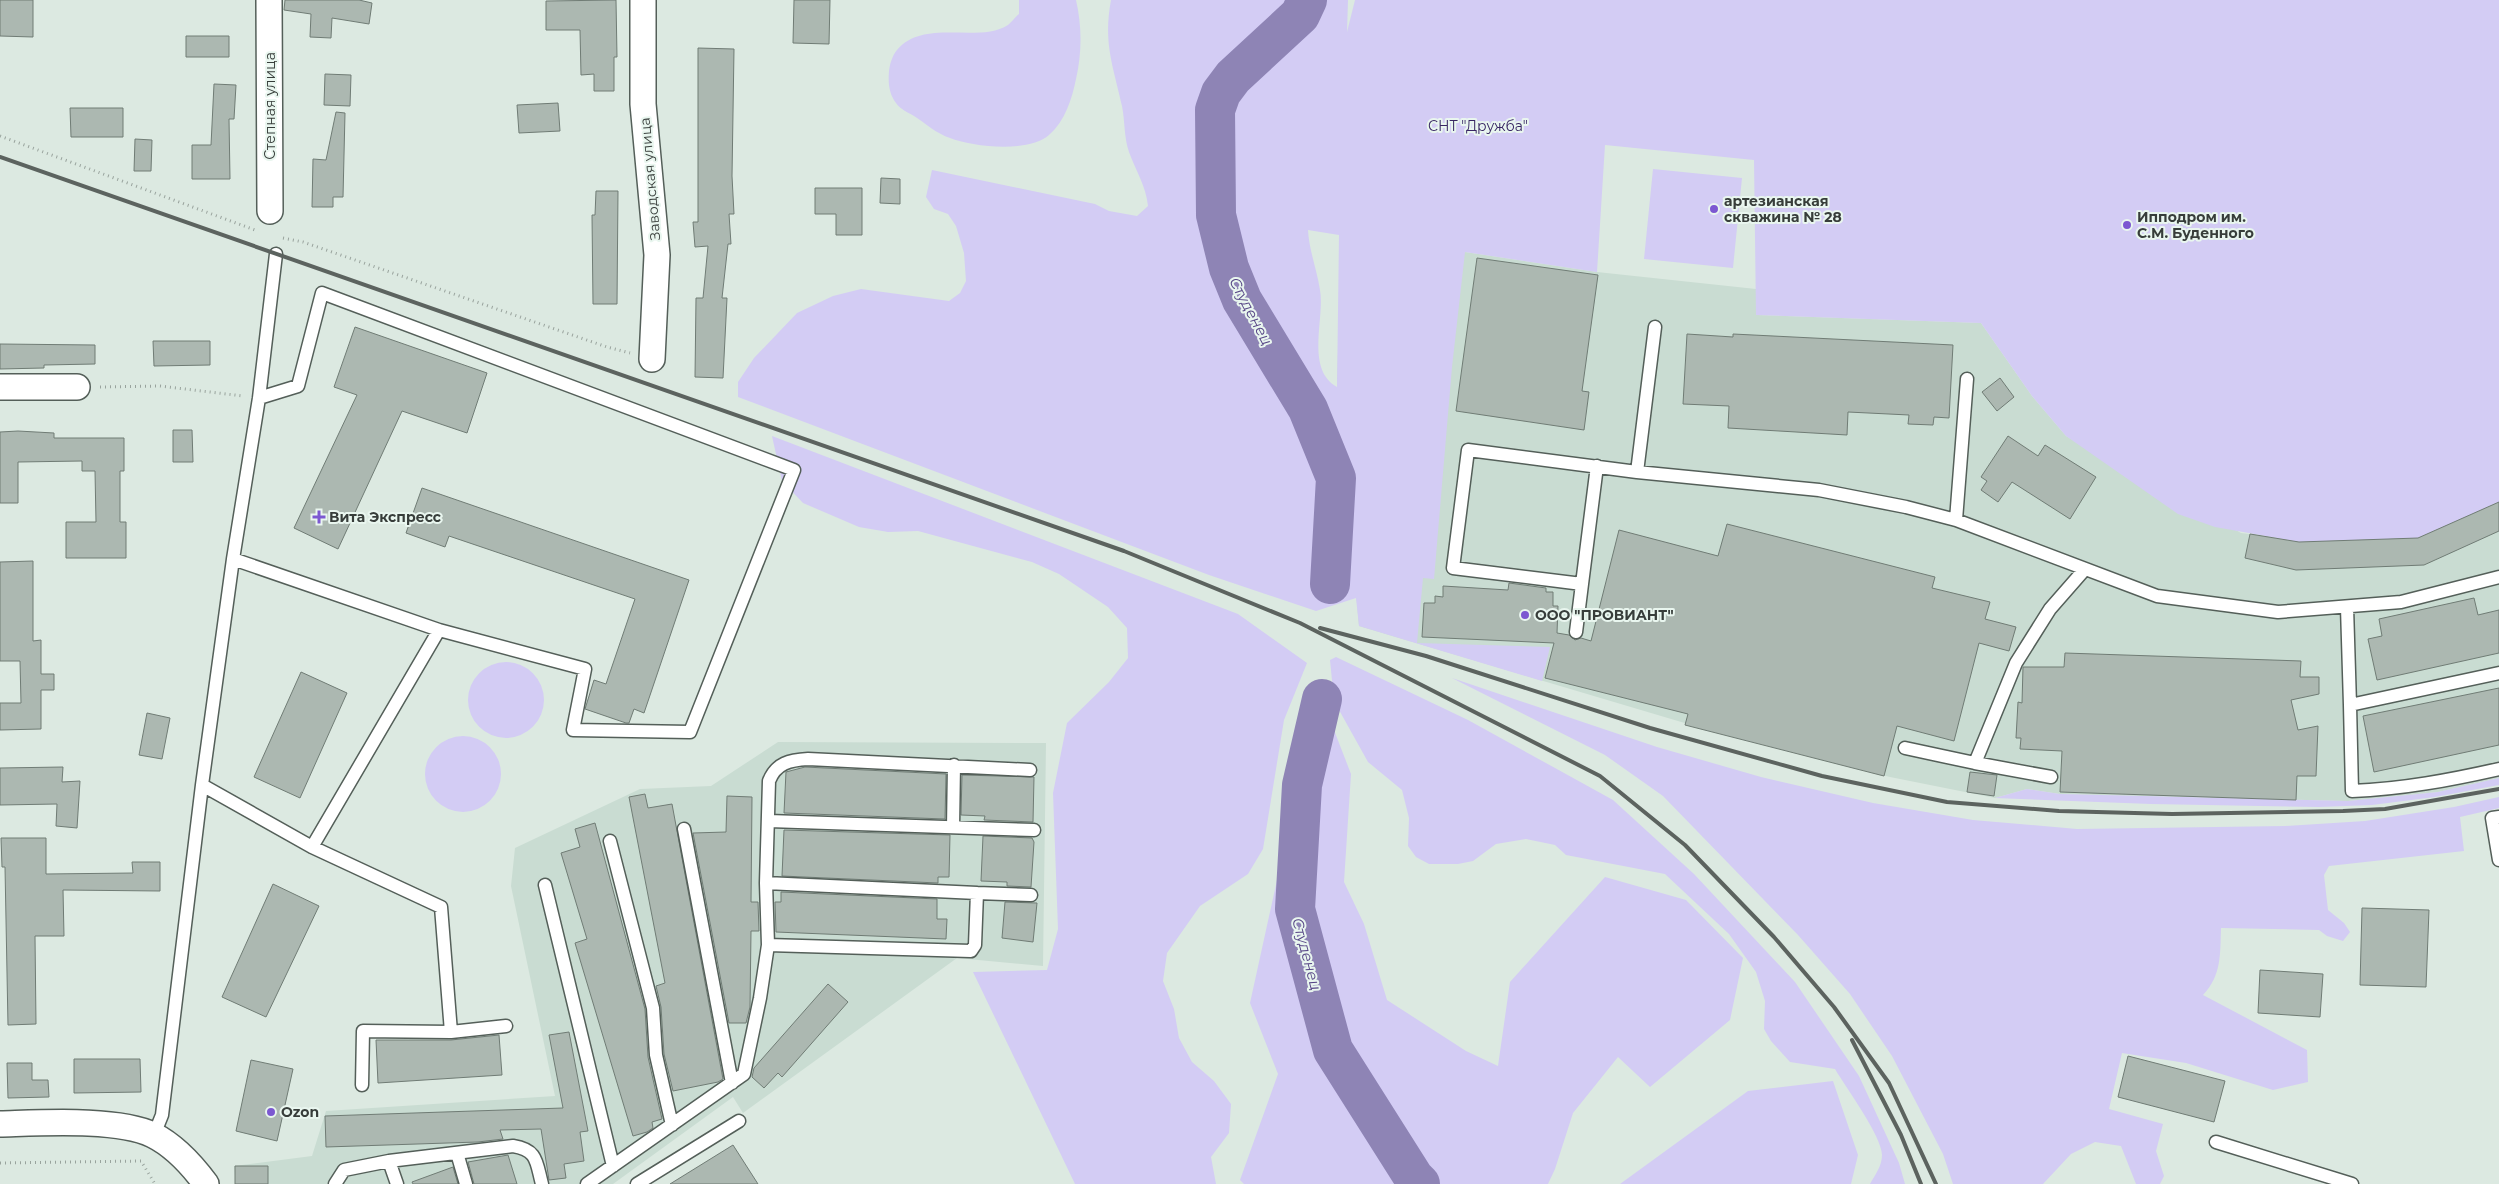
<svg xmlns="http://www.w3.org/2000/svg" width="2499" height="1184" font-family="Montserrat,sans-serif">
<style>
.built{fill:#c9dcd2}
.green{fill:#d3ccf4;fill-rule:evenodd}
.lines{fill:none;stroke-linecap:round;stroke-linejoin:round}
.river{stroke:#8e84b5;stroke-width:40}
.building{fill:#acb8b1;stroke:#707c75}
.service-casing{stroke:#545f59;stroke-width:15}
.minor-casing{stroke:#545f59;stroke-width:28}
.path{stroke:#99a39d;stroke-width:3;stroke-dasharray:1 4;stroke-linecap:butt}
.service{stroke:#fff;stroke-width:12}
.minor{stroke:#fff;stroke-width:25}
.rail{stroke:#5c635f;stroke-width:4}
.poi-dot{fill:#7c58d1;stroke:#e9f6ef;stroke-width:2}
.labels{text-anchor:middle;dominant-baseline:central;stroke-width:4;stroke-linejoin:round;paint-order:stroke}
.street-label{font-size:14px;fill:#373d3a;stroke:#e9f6ef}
.park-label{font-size:14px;fill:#382664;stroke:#e9f6ef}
.poi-label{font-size:14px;font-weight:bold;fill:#373d3a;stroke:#e9f6ef;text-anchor:start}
.water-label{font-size:15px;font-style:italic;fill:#564586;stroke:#e9f6ef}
</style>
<rect width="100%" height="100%" fill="#dce9e1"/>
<path class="built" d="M 1465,252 L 1597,272 L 1756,289 L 1757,315 L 1981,323 L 2032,396 L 2066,436 L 2241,533 L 2265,536 L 2499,502 L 2499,778 L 2438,792 L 2348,801 L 2060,794 L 2027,789 L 1995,798 L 1890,777 L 1688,724 L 1359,626 L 1337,380 L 1338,353 Z
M 778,742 L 1046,743 L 1043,966 L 957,958 L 743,1113 L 733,1097 L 613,1184 L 236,1184 L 234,1166 L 312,1156 L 326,1111 L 555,1096 L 511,886 L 515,848 L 640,789 L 711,786 Z"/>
<path class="green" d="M 1019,0 L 1076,0 C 1082,26 1082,53 1076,79 C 1072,99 1065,121 1049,135 C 1030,153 972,147 950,138 C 937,134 925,123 914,116 C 909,113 900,109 896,103 C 889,94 888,83 889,71 C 890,64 892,56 897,50 C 924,18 979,44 1008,25 C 1012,22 1015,17 1019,14 Z
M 1111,0 L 1348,0 L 1347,32 L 1355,0 L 2499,0 L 2499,502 L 2418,538 L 2299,542 L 2215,527 L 2178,514 L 2066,436 L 2032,396 L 1981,323 L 1756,315 L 1754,160 L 1605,145 L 1597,272 L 1465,252 L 1452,367 L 1434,579 L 1423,578 L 1417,643 L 1550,647 L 1542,681 L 1359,626 L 1356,598 L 1316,611 L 1209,575 L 738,397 L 738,382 L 754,358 L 797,313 L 833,296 L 861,289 L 949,301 L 960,293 L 966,281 L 964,253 L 956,226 L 948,214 L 934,209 L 926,197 L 932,170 L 1095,204 L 1109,211 L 1137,216 L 1148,206 C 1146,186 1136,171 1129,152 C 1124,138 1125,121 1122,106 C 1113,65 1103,43 1111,0 ZM 1308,230 L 1339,235 L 1337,387 C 1305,369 1325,319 1320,290 C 1317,270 1309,250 1308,230 Z
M 1653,169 L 1742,178 L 1733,268 L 1644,259 Z
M 772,436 L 1238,614 L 1307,663 L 1284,720 L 1263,849 L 1248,874 L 1200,906 L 1167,953 L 1163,981 L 1174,1009 L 1179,1038 L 1192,1062 L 1214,1081 L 1231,1104 L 1229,1133 L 1211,1157 L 1216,1184 L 1075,1184 L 973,972 L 1047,970 L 1058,929 L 1053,793 L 1067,723 L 1109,682 L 1128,658 L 1127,628 L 1108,607 L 1059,574 L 1032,562 L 918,531 L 888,532 L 859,527 L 803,503 L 782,481 Z
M 1336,657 L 1468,720 L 1613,800 L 1694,874 L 1795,982 L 1859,1076 L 1899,1163 L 1905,1184 L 1870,1184 C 1875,1175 1882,1166 1882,1155 C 1882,1136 1846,1088 1835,1069 L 1790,1062 L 1771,1041 L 1764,1029 L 1765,1001 L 1756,972 L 1729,934 L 1665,874 L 1566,855 L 1555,845 L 1526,839 L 1496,844 L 1473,861 L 1458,864 L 1429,864 L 1416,857 L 1408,846 L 1409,818 L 1402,790 L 1368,762 L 1334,701 L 1330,660 Z
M468 700a38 38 0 1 1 76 0a38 38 0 1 1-76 0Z
M 1452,678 L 1657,747 L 1761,777 L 1873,803 L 1973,820 L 2077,829 L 2285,826 L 2365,821 L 2454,807 L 2499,797 L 2499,808 L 2460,817 L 2464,851 L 2329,866 L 2324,875 L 2328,910 L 2344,923 L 2350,932 L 2343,941 L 2327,936 L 2319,930 L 2221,928 C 2220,954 2222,975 2203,995 L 2307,1050 L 2308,1082 L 2273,1090 L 2186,1063 L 2122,1053 L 2109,1109 L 2163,1124 L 2156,1151 L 2164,1176 L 2160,1184 L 2136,1184 L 2121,1146 L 2095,1142 L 2071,1154 L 2043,1184 L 1953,1184 L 1943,1154 L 1892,1056 L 1850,994 L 1798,935 L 1663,796 L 1605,755 Z
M 1322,699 L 1351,774 L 1344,882 L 1364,924 L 1387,1000 L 1466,1051 L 1498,1066 L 1510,982 L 1605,877 L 1686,900 L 1743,958 L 1730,1020 L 1650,1087 L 1618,1057 L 1573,1113 L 1555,1169 L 1548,1184 L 1244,1184 L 1240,1180 L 1278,1074 L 1250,1003 L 1279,871 L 1288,762 Z
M425 774a38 38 0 1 1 76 0a38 38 0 1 1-76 0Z
M 2499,778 L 2499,785 L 2435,797 L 2372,805 L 2319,807 L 2151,804 L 1995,798 L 2027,789 L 2060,794 L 2348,801 L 2438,792 Z
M 1833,1081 L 1858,1155 L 1851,1184 L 1620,1184 L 1748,1091 Z"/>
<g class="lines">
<path class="river" d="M 1307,0 L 1300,15 L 1233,77 L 1221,93 L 1215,110 L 1216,215 L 1229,268 L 1242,300 L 1308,409 L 1336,478 L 1330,584
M 1322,699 L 1302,785 L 1295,909 L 1333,1050 L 1414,1178 L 1420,1184"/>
</g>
<path class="building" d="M 0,0 L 33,0 L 33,37 L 0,36 Z
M 285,0 L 359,0 L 372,3 L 369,24 L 332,18 L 331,38 L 310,37 L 311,14 L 284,10 Z
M 616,0 L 617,57 L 614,57 L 614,91 L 594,91 L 594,74 L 581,75 L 580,30 L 546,30 L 546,1 Z
M 794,0 L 830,0 L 829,44 L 793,43 Z
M 186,36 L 229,36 L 229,57 L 186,57 Z
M 698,48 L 734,49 L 732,176 L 734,214 L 729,214 L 731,244 L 728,244 L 722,298 L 727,298 L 723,378 L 695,377 L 696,298 L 703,298 L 708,246 L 695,247 L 693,222 L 698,222 Z
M 325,74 L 351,75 L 350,106 L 324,105 Z
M 214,84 L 236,85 L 234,119 L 229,119 L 230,179 L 192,179 L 192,145 L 211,145 Z
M 558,103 L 560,131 L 519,133 L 517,105 Z
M 70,108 L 123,108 L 123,137 L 71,137 Z
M 336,112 L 345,113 L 343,197 L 333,197 L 333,207 L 312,207 L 313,159 L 326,160 Z
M 135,139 L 152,140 L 151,171 L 134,171 Z
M 881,178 L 900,179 L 900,204 L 880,203 Z
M 815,188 L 862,188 L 862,235 L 836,235 L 836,214 L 815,214 Z
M 596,191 L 618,191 L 617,304 L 593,304 L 592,215 L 595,215 Z
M 1477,258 L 1598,275 L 1582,391 L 1589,392 L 1584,430 L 1456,411 Z
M 355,327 L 487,373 L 467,433 L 402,411 L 338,549 L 294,528 L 357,395 L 334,387 Z
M 1687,334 L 1733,337 L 1733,334 L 1953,345 L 1949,418 L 1934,417 L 1933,425 L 1908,424 L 1909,415 L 1848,412 L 1847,435 L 1728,428 L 1729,406 L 1683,404 Z
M 153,341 L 210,341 L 210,365 L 154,366 Z
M 0,344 L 95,345 L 95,364 L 44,365 L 44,368 L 0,369 Z
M 2000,378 L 2014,397 L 1997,411 L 1982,392 Z
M 173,430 L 192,430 L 193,462 L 173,462 Z
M 18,431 L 54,433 L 54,438 L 124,438 L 124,471 L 120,471 L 120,522 L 126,522 L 126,558 L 66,558 L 66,522 L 96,522 L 95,471 L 82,471 L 82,461 L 18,462 L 18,503 L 0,503 L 0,432 Z
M 2008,436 L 2038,456 L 2045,445 L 2096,477 L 2070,519 L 2012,482 L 1998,502 L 1981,490 L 1987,481 L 1981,477 Z
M 422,488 L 689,580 L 644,713 L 634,709 L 629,723 L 626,723 L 585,709 L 594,680 L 606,684 L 635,599 L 449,536 L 445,547 L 406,533 Z
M 2499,502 L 2499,531 L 2424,565 L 2296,570 L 2245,558 L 2250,534 L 2299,542 L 2418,538 Z
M 1727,524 L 1935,577 L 1932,588 L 1990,602 L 1985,619 L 2016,627 L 2009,651 L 1979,643 L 1954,741 L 1897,726 L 1884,776 L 1685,725 L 1688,714 L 1545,678 L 1554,643 L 1422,637 L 1424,603 L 1435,603 L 1435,596 L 1443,597 L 1443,586 L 1508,590 L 1509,583 L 1546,588 L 1546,592 L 1553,592 L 1553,606 L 1558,606 L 1557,633 L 1569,635 L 1575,640 L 1581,638 L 1591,641 L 1619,530 L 1718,556 Z
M 33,561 L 33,641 L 41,640 L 41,674 L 54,674 L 54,690 L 41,690 L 41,729 L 0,730 L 0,703 L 21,703 L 20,661 L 0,661 L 0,562 Z
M 2474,598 L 2478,615 L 2499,610 L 2499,653 L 2377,680 L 2368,639 L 2382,636 L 2379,619 Z
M 2065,653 L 2301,661 L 2300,677 L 2319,677 L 2319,694 L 2291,700 L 2298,730 L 2318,726 L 2316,776 L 2297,776 L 2296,800 L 2060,792 L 2062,751 L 2020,749 L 2021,738 L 2016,738 L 2018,702 L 2022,703 L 2023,667 L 2064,667 Z
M 301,672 L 347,693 L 300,798 L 254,777 Z
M 2499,688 L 2499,745 L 2374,772 L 2363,716 Z
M 147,713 L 170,718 L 162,759 L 139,755 Z
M 63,767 L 62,782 L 80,781 L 77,828 L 56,826 L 57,804 L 0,805 L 0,768 Z
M 805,767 L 946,774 L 945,819 L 784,813 L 786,772 Z
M 1970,772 L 1997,775 L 1994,796 L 1967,792 Z
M 962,775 L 1034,777 L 1033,822 L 984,820 L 985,816 L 961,815 Z
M 645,794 L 648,808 L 672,804 L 723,1079 L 718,1082 L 673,1091 L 664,1054 L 661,1007 L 656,986 L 665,983 L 629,797 Z
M 727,796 L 752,797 L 751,902 L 758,902 L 759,931 L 751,931 L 750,1007 L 746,1023 L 729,1023 L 693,833 L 726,832 Z
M 595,823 L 645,1009 L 648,1057 L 662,1119 L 652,1122 L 653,1128 L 647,1132 L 633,1136 L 575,943 L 587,939 L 561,853 L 580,847 L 575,829 Z
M 784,830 L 950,835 L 949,877 L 938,877 L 938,883 L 782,876 Z
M 983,836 L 1032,838 L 1034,842 L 1031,887 L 1007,886 L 1007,882 L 981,881 Z
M 1,838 L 46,838 L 46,874 L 133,873 L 132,862 L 160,862 L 160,891 L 63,890 L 64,936 L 35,936 L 36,1024 L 8,1025 L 5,867 L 2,867 Z
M 273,884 L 319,906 L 266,1017 L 222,997 Z
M 781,892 L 937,899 L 937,919 L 947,919 L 946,939 L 776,932 L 775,902 L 781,902 Z
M 1005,902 L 1037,903 L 1033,942 L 1002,938 Z
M 2362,908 L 2429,910 L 2426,987 L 2360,985 Z
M 2260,970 L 2323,974 L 2320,1017 L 2258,1013 Z
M 828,984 L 848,1002 L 782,1077 L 778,1073 L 764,1088 L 752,1077 L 754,1068 Z
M 569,1032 L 588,1131 L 580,1132 L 584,1161 L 564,1164 L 566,1178 L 549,1180 L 541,1129 L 500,1130 L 503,1139 L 478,1142 L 326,1147 L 325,1116 L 563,1108 L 549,1035 Z
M 499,1035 L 502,1075 L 378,1083 L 376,1040 L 451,1040 Z
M 2128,1056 L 2225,1081 L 2214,1122 L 2118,1097 Z
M 74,1059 L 140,1059 L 141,1092 L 74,1093 Z
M 251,1060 L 293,1069 L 277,1141 L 236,1131 Z
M 7,1063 L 32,1063 L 32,1080 L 48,1080 L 49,1097 L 8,1098 Z
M 733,1145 L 758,1184 L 670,1184 Z
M 508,1155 L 517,1184 L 474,1184 L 468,1162 Z
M 235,1166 L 268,1166 L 268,1184 L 235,1184 Z
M 453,1167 L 458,1184 L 413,1184 L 412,1182 Z"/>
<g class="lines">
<defs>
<path id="service" d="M 259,398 L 298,386 L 322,293 L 794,470 L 690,732 L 573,730 L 585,669 L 439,630
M 1597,466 L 1582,584 L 1453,568 L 1468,450 L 1637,472 L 1819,490 L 1906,507 L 1956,520 L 2157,596 L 2278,612 L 2401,602 L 2499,577
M 1637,472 L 1655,327
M 1956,520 L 1967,379
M 233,559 L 259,398 L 276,254
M 2347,607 L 2350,705 L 2499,673
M 1576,632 L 1582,584
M 2350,705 L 2352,791 C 2403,789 2450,780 2499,769
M 1905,748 L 1975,763
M 2051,777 L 1975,763 L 2016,663 L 2050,609 L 2085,569
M 202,785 L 312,847
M 2499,817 L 2492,818 L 2499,860
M 769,821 L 1034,830
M 953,827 L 954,765
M 684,829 L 732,1083
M 610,841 L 653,1008 L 656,1055 L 672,1125
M 766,883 L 977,893 L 975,945 L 971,951 L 768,945
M 545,885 L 613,1166
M 977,893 L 1031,895
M 362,1085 L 363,1031 L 451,1032
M 154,1135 L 162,1115 L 202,785 L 233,559 L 439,630 L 312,847 L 441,907 L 451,1032 L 506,1026
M 2216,1142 L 2352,1184
M 457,1153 L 466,1184
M 389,1161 L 397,1184
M 335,1184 L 344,1170 L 389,1161 L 513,1146 C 538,1150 536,1162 542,1184
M 587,1184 L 744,1074 L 760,998 L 768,945 L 766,883 L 769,781 C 776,763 790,760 808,759 L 1030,770
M 637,1184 L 739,1121"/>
<path id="minor" d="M 269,0 L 270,211
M 643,0 L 643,104 L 657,255 L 652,359
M 0,387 L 77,387
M 0,1124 C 40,1123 118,1118 153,1135 C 175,1146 192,1165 206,1184"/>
</defs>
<use href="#service" class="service-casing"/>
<use href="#minor" class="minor-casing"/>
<path class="path" d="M 0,136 L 255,230
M 283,238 L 303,242 L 607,347 L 630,353
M 100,387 L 160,386 L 243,396
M 0,1163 L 141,1161 L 155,1184"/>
<use href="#service" class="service"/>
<use href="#minor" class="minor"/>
<path class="rail" d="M 0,157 L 1124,551 L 1300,623 L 1600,776 L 1685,845 L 1774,937 L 1834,1007 L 1889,1083 L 1936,1184
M 1320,628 L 1426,656 L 1650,728 L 1822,776 L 1947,802 L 2059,811 L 2172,814 L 2343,811 L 2385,809 L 2499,789
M 1852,1040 L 1901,1135 L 1921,1184"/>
</g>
<g class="poi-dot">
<circle cx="1714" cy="209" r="5"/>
<circle cx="2127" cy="225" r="5"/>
<path d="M316.5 509.5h5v5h5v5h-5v5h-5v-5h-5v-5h5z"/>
<circle cx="1525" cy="615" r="5"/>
<circle cx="271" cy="1112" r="5"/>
</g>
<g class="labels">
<g class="street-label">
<text transform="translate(270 106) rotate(-90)">Степная улица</text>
<text transform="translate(650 179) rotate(-95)">Заводская улица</text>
</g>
<g class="park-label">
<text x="1478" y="126">СНТ "Дружба"</text>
</g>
<g class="poi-label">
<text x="1724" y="201">артезианская<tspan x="1724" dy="16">скважина № 28</tspan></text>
<text x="2137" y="217">Ипподром им.<tspan x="2137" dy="16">С.М. Буденного</tspan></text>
<text x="329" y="517">Вита Экспресс</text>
<text x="1535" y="615">ООО "ПРОВИАНТ"</text>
<text x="281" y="1112">Ozon</text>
</g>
<g class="water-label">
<text transform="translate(1251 311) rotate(62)">Студенец</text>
<text transform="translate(1307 954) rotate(75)">Студенец</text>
</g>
</g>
</svg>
